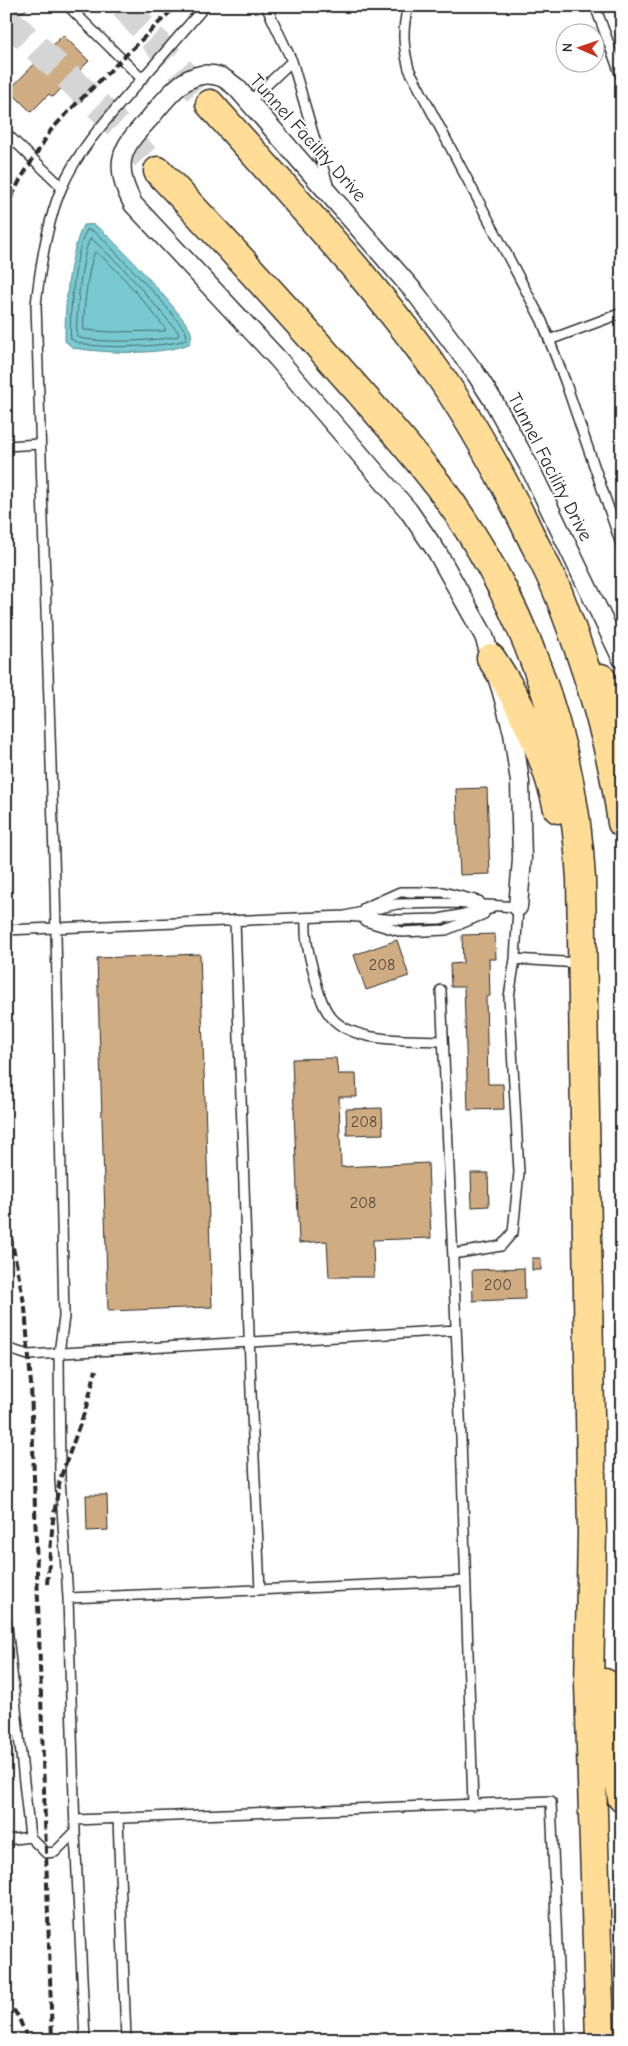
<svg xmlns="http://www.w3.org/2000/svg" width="628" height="2046" font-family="'Comic Neue',sans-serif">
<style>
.water{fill:#78c9d0;stroke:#598a8e}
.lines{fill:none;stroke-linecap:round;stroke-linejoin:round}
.shore{stroke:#4a6a6d;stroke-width:1}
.building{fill:#cfac82;stroke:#2b2b2b}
.motorway-tunnel{stroke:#d5d5d5;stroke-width:28;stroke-dasharray:28 14;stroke-linecap:butt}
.service-casing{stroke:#2b2b2b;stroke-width:12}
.minor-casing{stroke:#2b2b2b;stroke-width:21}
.motorway-casing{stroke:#2b2b2b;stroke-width:31}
.service{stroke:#fff;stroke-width:9}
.minor{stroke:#fff;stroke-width:18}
.motorway{stroke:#ffdd96;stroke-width:28}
.rail{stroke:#2b2b2b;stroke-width:4;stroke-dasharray:8 4;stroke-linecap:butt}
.labels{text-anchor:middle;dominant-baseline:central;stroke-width:4;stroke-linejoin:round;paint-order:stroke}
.number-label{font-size:16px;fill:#544b41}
.street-label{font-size:19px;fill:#2b2b2b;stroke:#fff}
</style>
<rect width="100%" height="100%" fill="#fff"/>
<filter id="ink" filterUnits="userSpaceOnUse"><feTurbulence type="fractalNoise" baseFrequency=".02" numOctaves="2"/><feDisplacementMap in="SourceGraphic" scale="10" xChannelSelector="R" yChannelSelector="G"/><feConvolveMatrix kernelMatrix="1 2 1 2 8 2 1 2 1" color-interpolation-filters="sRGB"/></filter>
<g filter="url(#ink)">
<path class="water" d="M 83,225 C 86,225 91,224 94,225 C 106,229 185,317 190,330 C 193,336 191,339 189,344 C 158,356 106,353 73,348 L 65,341 C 65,303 68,260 83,225 Z"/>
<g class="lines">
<path class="shore" d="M 87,230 L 93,231 L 103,239 L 159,298 L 185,330 L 187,336 L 185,340 C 168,347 83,351 71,339 C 68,321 76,243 87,230 Z
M 91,238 L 124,269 L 179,333 L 178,336 C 159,341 96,344 77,337 C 75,323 82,246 91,238 Z
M 95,252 C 113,262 151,310 165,328 L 165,331 L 112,332 L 84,330 C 82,318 89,261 95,252 Z"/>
</g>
<path class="building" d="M 63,35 L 89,61 L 53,97 L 49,94 L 31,112 L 9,90 Z
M 487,788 L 490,874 L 460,875 L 456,789 Z
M 495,934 L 496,959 L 489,959 L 490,996 L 486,997 L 488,1084 L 503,1084 L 504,1109 L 468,1110 L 464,987 L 451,987 L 450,964 L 463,963 L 462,935 Z
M 397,940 L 409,976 L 366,990 L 354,955 Z
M 200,954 L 212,1307 L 108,1311 L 97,958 Z
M 336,1058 L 338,1074 L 356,1074 L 357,1097 L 339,1097 L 341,1167 L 428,1163 L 431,1238 L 373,1240 L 374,1277 L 329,1277 L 327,1241 L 299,1243 L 292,1059 Z
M 382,1108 L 383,1134 L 347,1135 L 346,1109 Z
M 471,1173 L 488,1173 L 489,1206 L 472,1207 Z
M 532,1258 L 541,1258 L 541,1270 L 532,1270 Z
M 524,1268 L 525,1299 L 473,1301 L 472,1270 Z
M 86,1495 L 107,1495 L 108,1530 L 87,1531 Z"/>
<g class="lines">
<path class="motorway-tunnel" d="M 124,6 L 210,104
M 6,19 L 102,109 L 158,171"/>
<defs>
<path id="service" d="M 20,6 L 22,6
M 68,6 L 142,79
M 408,6 C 402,30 403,46 409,69 L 542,321 L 565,381 L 622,547
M 595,6 L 622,79
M 292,61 L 329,188
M 249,102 L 292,61 L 266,6
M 6,133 L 62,187
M 549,340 L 622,313
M 6,446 L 40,444
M 364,908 L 400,892 L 443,892 L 479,901
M 345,916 L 397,904 L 452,903 L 518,907 L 515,959 L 509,997 L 519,1172 L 513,1232 L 501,1246 L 453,1254
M 306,918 C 305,943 309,954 315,978 C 318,990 321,1003 328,1013 C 349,1045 410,1039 443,1041
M 235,920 L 251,1392 L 260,1590
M 365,921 L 402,932 L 446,930 L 484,914
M 6,930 L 345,916 L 399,920 L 439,919 L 490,909
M 515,959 L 580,963
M 441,990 L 461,1438 L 473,1805
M 6,1348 L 28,1355 L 456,1330
M 68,1598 L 465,1581
M 6,1617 L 30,1837
M 118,1818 L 126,2040
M 75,1820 L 551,1801 L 561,2040
M 6,1840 L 30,1837 L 46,1853 L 55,1852 L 75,1832
M 85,2040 L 75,1832 L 68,1598 L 60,1479 L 59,1353 L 64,1317 L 55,886 L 36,305 C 40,268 47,221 62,187 C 78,150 107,119 133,89 C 157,62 181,34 205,6"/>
<path id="minor" d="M 518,907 L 522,859 L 520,782 L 513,733 L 501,689 L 484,636 L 437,552 L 408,510 L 277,358 L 133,204 C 126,190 120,177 122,160 C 125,143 138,131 149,119 C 167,98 188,65 221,77 C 226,79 232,84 237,88 L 417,295 L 476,374 L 494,402 L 530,468 L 622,659"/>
<path id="motorway" d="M 210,104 C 285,189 365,272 432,365 C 468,414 497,468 524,522 C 535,546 549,570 559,595 C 587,668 612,745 622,823
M 158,171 C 218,234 276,297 333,362 C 368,402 405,442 438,485 C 522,598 574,737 581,879 L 592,1532 L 589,1684 L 600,2040
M 491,658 C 522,704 545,755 558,809
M 601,678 L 622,719
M 605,1683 L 622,1798"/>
</defs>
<use href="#service" class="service-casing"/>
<use href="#minor" class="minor-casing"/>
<use href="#motorway" class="motorway-casing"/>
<use href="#service" class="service"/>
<use href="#minor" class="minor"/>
<use href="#motorway" class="motorway"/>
<path class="rail" d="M 6,208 L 20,180 L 51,130 L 74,106 L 176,6
M 6,1195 L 9,1219
M 6,1212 L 25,1308 L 31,1384 L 52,2040
M 47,1584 L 53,1520 L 60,1479 L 86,1408 L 96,1370
M 6,2000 L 18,2016 L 28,2040
M 6,2024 L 16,2040"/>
</g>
</g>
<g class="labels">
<g class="number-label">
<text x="382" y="965">208</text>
<text x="364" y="1122">208</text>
<text x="363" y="1203">208</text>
<text x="498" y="1285">200</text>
</g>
<g class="street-label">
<text transform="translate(308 138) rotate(48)">Tunnel Facility Drive</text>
<text transform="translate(550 467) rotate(63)">Tunnel Facility Drive</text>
</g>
</g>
<rect width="628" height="2046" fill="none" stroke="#fff" stroke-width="25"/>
<rect x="12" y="12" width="603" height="2021" fill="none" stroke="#2b2b2b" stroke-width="2" filter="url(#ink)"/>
<g transform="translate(580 48) rotate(272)"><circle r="24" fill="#ffffff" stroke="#aaaaaa"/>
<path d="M0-4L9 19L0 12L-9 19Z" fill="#c8321e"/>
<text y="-8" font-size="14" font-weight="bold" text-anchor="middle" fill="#2b2b2b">N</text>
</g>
</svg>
